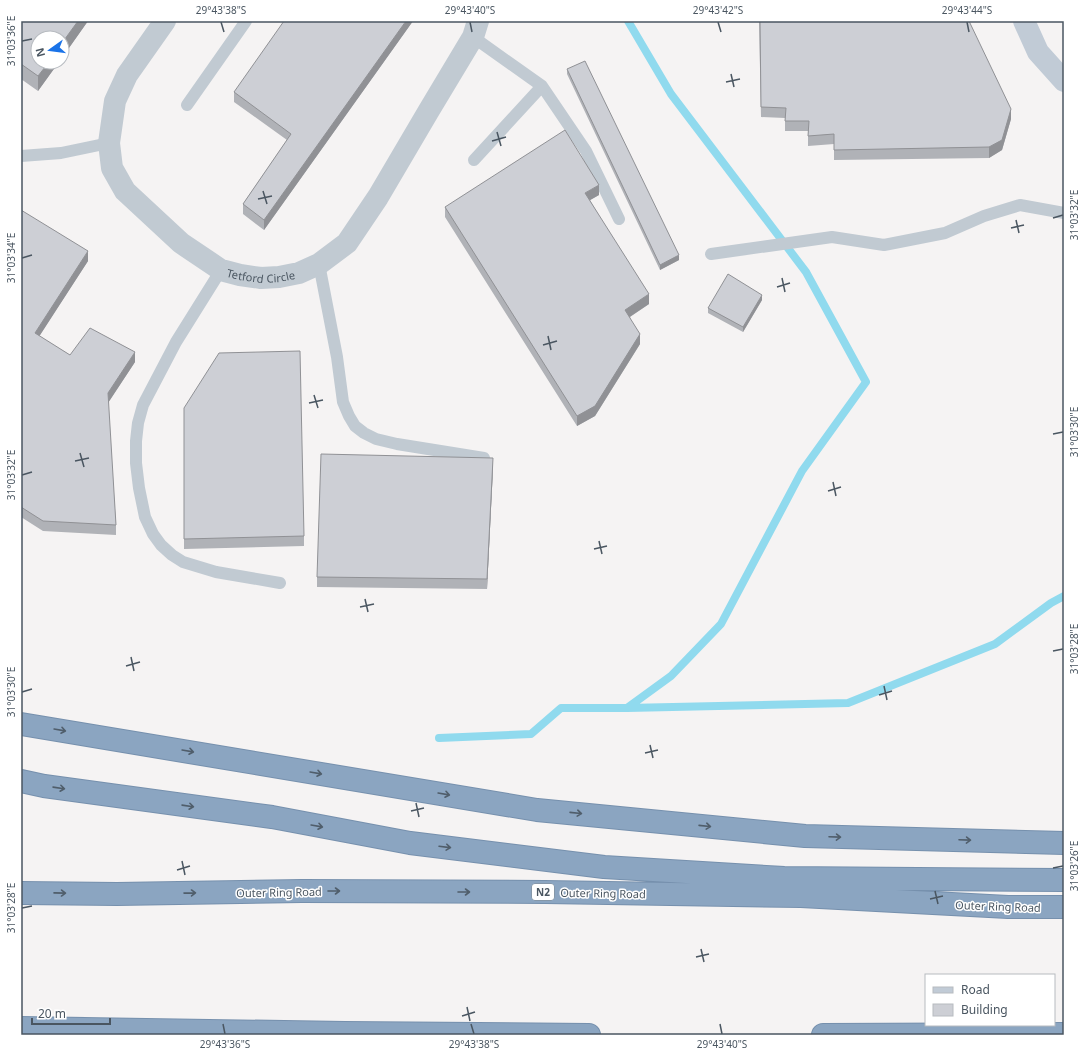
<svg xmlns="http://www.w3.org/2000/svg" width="1085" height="1056" font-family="'Noto Sans',sans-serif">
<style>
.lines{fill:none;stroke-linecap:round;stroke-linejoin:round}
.stream{stroke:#90daee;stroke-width:8}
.highway-casing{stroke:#7690ad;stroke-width:24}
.lane{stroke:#c1cad2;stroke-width:12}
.street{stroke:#c1cad2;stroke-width:22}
.secondary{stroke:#c1cbd6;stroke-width:22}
.highway{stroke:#8ba5c1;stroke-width:22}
.wall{fill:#b0b2b7}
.shaded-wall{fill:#909195}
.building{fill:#cdcfd5;stroke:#909195}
.oneway{stroke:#505e6b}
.ticks{fill:none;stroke:#4a5661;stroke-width:1.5}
.labels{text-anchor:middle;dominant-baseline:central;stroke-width:3;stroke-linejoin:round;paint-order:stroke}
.shield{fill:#fff;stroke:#808990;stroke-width:1}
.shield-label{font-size:10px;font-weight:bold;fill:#4a5661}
.street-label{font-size:11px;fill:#4a5661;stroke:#fff}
.neatline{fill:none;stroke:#4a5661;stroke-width:1.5}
.ticks-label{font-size:10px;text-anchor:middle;fill:#4a5661}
</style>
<rect width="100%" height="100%" fill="#f5f3f3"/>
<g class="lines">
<path class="stream" d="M 627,708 L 848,703 L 995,644 L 1051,603 L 1064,596
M 439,738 L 531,734 L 561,708 L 627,708 L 671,676 L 721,624 L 802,471 L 866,382 L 806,272 L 671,94 L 628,21"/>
<defs>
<path id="highway" d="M 21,724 L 537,810 L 805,836 L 1064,843
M 21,781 L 44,786 L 272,817 L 410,843 L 604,867 L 784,878 L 1064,880
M 21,893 L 117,894 L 302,891 L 545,892 L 801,896 L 1008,907 L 1064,907
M 21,1028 L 345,1033 L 589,1035
M 823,1035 L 1064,1034"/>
</defs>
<use href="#highway" class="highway-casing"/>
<path class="lane" d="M 473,37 L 542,86 L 586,151 L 619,219
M 187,105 L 246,21
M 21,156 L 61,153 L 109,143
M 474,160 L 542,86
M 711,254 L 832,237 L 884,245 L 945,233 L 984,216 L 1020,205 L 1064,213
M 319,264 L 337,357 L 343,402 L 349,416 L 355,426 L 364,433 L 376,439 L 397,444 L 484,458
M 221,270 L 176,342 L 143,405 L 138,423 L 136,441 L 136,463 L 139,488 L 145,517 L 153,534 L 161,545 L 172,555 L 183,562 L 216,572 L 280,583"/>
<path class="street" id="s1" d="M 165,21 L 127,75 L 115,101 L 109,143 L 112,168 L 125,191 L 181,243 L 221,270 L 240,275 L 261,278 L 279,277 L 299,273 L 319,264 L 347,243 L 378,197 L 428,112 L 473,37 L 478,21"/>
<path class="secondary" d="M 1024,21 L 1038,52 L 1064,81"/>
<use href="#highway" class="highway"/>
</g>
<path class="wall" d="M 21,21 L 88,21 L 38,91 L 21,79 Z
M 413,21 L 264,230 L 243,214 L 243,204 L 287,140 L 234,102 L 234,92 Z
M 759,21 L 1011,119 L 1002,150 L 989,158 L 834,160 L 834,144 L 808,146 L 808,131 L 785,131 L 785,118 L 761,117 Z
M 567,69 L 679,260 L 660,270 L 567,74 Z
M 599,195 L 590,200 L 649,304 L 630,317 L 640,344 L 595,416 L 577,426 L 445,217 L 445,207 Z
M 21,210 L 88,261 L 39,336 L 70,355 L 135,362 L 108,403 L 116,525 L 116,535 L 43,531 L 21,517 Z
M 762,300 L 743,332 L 708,313 L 708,308 Z
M 184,408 L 304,536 L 304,546 L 184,549 Z
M 493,468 L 487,589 L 317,587 L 317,577 Z"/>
<path class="shaded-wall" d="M 78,21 L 88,21 L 62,58 L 62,43 Z
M 406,21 L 413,21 L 264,230 L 264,220 Z
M 49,62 L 59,62 L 38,91 L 38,76 Z
M 1011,109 L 1011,119 L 1002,150 L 989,158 L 989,147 Z
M 599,185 L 599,195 L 585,203 L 585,193 Z
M 88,251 L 88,261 L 35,343 L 35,333 Z
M 679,255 L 679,260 L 660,270 L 660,265 Z
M 649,294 L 649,304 L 625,320 L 625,310 Z
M 762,295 L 762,300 L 743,332 L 743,327 Z
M 640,334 L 640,344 L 595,416 L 577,426 L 577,416 Z
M 135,352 L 135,362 L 108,403 L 108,393 Z
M 493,458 L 493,468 L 487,589 L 487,579 Z"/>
<path class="building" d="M 21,21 L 78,21 L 62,43 L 62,38 L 38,38 L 38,62 L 49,62 L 38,76 L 21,64 Z
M 284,21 L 406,21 L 264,220 L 243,204 L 291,134 L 234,92 Z
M 760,21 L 969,21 L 1011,109 L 1002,140 L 989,147 L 834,150 L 834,134 L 808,136 L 809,121 L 785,121 L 786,108 L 761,107 Z
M 585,61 L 679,255 L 660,265 L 567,69 Z
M 565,130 L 599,185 L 585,193 L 649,294 L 625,310 L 640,334 L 595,406 L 577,416 L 445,207 Z
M 21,210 L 88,251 L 35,333 L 70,355 L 90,328 L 135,352 L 108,393 L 116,525 L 43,521 L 21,507 Z
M 728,274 L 762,295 L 743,327 L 708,308 Z
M 300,351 L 304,536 L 184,539 L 184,408 L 219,353 Z
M 321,454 L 493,458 L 487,579 L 317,577 Z"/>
<defs><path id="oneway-shaft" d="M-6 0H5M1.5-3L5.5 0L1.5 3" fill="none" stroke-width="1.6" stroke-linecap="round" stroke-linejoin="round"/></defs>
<g class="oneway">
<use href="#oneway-shaft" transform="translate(60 730) rotate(10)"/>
<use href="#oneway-shaft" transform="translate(188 751) rotate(10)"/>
<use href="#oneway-shaft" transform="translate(316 773) rotate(10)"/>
<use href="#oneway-shaft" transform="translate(59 788) rotate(8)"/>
<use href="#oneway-shaft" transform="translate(444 794) rotate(10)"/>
<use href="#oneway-shaft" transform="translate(188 806) rotate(8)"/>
<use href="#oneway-shaft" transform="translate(576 813) rotate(6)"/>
<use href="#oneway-shaft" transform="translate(317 826) rotate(10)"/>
<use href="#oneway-shaft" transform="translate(705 826) rotate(6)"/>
<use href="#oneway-shaft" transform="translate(835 837) rotate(2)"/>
<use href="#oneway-shaft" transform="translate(965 840) rotate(2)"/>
<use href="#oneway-shaft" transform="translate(445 847) rotate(7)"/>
<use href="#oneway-shaft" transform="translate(334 891)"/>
<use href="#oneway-shaft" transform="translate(464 892)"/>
<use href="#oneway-shaft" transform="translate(60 893) rotate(1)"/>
<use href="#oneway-shaft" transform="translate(190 893) rotate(-1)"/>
</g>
<path class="ticks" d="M 221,22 L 224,32M 470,22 L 472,32M 718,22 L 721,32M 967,22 L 969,32M 22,41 L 32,39M 731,74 L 734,87M 726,82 L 740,79M 497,132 L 501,146M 492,141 L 506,137M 263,191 L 267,204M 258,199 L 272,196M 1053,218 L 1063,215M 1016,220 L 1019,233M 1011,228 L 1024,225M 22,258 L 32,255M 782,278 L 785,292M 777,287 L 790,283M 548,336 L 551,350M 543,345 L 557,341M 314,395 L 318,408M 309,403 L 323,400M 1053,434 L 1063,432M 80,453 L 84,467M 75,461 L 89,458M 22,475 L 32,472M 833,482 L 836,496M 828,491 L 841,487M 599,541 L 602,554M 594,549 L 607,546M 365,599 L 368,612M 360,607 L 374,604M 1053,651 L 1063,649M 131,657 L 134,671M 126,666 L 140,662M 884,686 L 887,700M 22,692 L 32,689M 879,695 L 892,691M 650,745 L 653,758M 645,753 L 658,750M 416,803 L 419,817M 411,811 L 424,808M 182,861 L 185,875M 1053,868 L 1063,866M 177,870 L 190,866M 935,891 L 938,904M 930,899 L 943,896M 22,908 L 32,906M 701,949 L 704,962M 696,957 L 709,954M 467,1007 L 470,1021M 462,1016 L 475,1012M 223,1024 L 225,1034M 471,1024 L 474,1034M 720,1024 L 722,1034"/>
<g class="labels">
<rect class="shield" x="532" y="884" width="22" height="16" rx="3"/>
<g class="shield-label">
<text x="543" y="892">N2</text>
</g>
<g class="street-label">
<text stroke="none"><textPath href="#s1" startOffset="354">Tetford Circle</textPath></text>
<text transform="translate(279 892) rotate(-1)">Outer Ring Road</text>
<text transform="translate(603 893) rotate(1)">Outer Ring Road</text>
<text transform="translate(998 906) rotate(2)">Outer Ring Road</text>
</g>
</g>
<rect width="1085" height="1056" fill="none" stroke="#ffffff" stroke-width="44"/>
<rect x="925" y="974" width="130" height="52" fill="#ffffff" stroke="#b7bbc0"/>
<rect x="933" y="987" width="20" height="6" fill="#c1cbd6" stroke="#b7bbc0"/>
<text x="961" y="994" font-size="12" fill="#4a5661">Road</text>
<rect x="933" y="1004" width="20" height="12" fill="#cdcfd5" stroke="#b7bbc0"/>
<text x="961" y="1014" font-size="12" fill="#4a5661">Building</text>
<g transform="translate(50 50) rotate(256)"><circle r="19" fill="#ffffff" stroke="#b7bbc0"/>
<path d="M0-3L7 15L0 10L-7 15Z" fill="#1a73e8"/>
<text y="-6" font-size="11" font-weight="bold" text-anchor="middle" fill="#4a5661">N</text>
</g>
<path d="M32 1018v6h78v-6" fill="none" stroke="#4a5661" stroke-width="2"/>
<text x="38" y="1018" font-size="12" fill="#4a5661" stroke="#ffffff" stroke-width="3" paint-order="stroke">20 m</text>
<rect x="22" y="22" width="1041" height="1012" class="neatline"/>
<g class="ticks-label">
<text x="221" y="14">29°43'38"S</text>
<text x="470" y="14">29°43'40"S</text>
<text x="718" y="14">29°43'42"S</text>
<text x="967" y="14">29°43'44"S</text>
<text transform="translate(11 41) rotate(-90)" y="4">31°03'36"E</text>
<text transform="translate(1074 215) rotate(-90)" y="4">31°03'32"E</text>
<text transform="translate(11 258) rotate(-90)" y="4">31°03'34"E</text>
<text transform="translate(1074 432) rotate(-90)" y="4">31°03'30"E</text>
<text transform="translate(11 475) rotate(-90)" y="4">31°03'32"E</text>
<text transform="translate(1074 649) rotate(-90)" y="4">31°03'28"E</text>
<text transform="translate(11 692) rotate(-90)" y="4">31°03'30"E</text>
<text transform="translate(1074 866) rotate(-90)" y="4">31°03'26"E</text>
<text transform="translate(11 908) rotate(-90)" y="4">31°03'28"E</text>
<text x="225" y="1048">29°43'36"S</text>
<text x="474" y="1048">29°43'38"S</text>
<text x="722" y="1048">29°43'40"S</text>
</g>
</svg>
